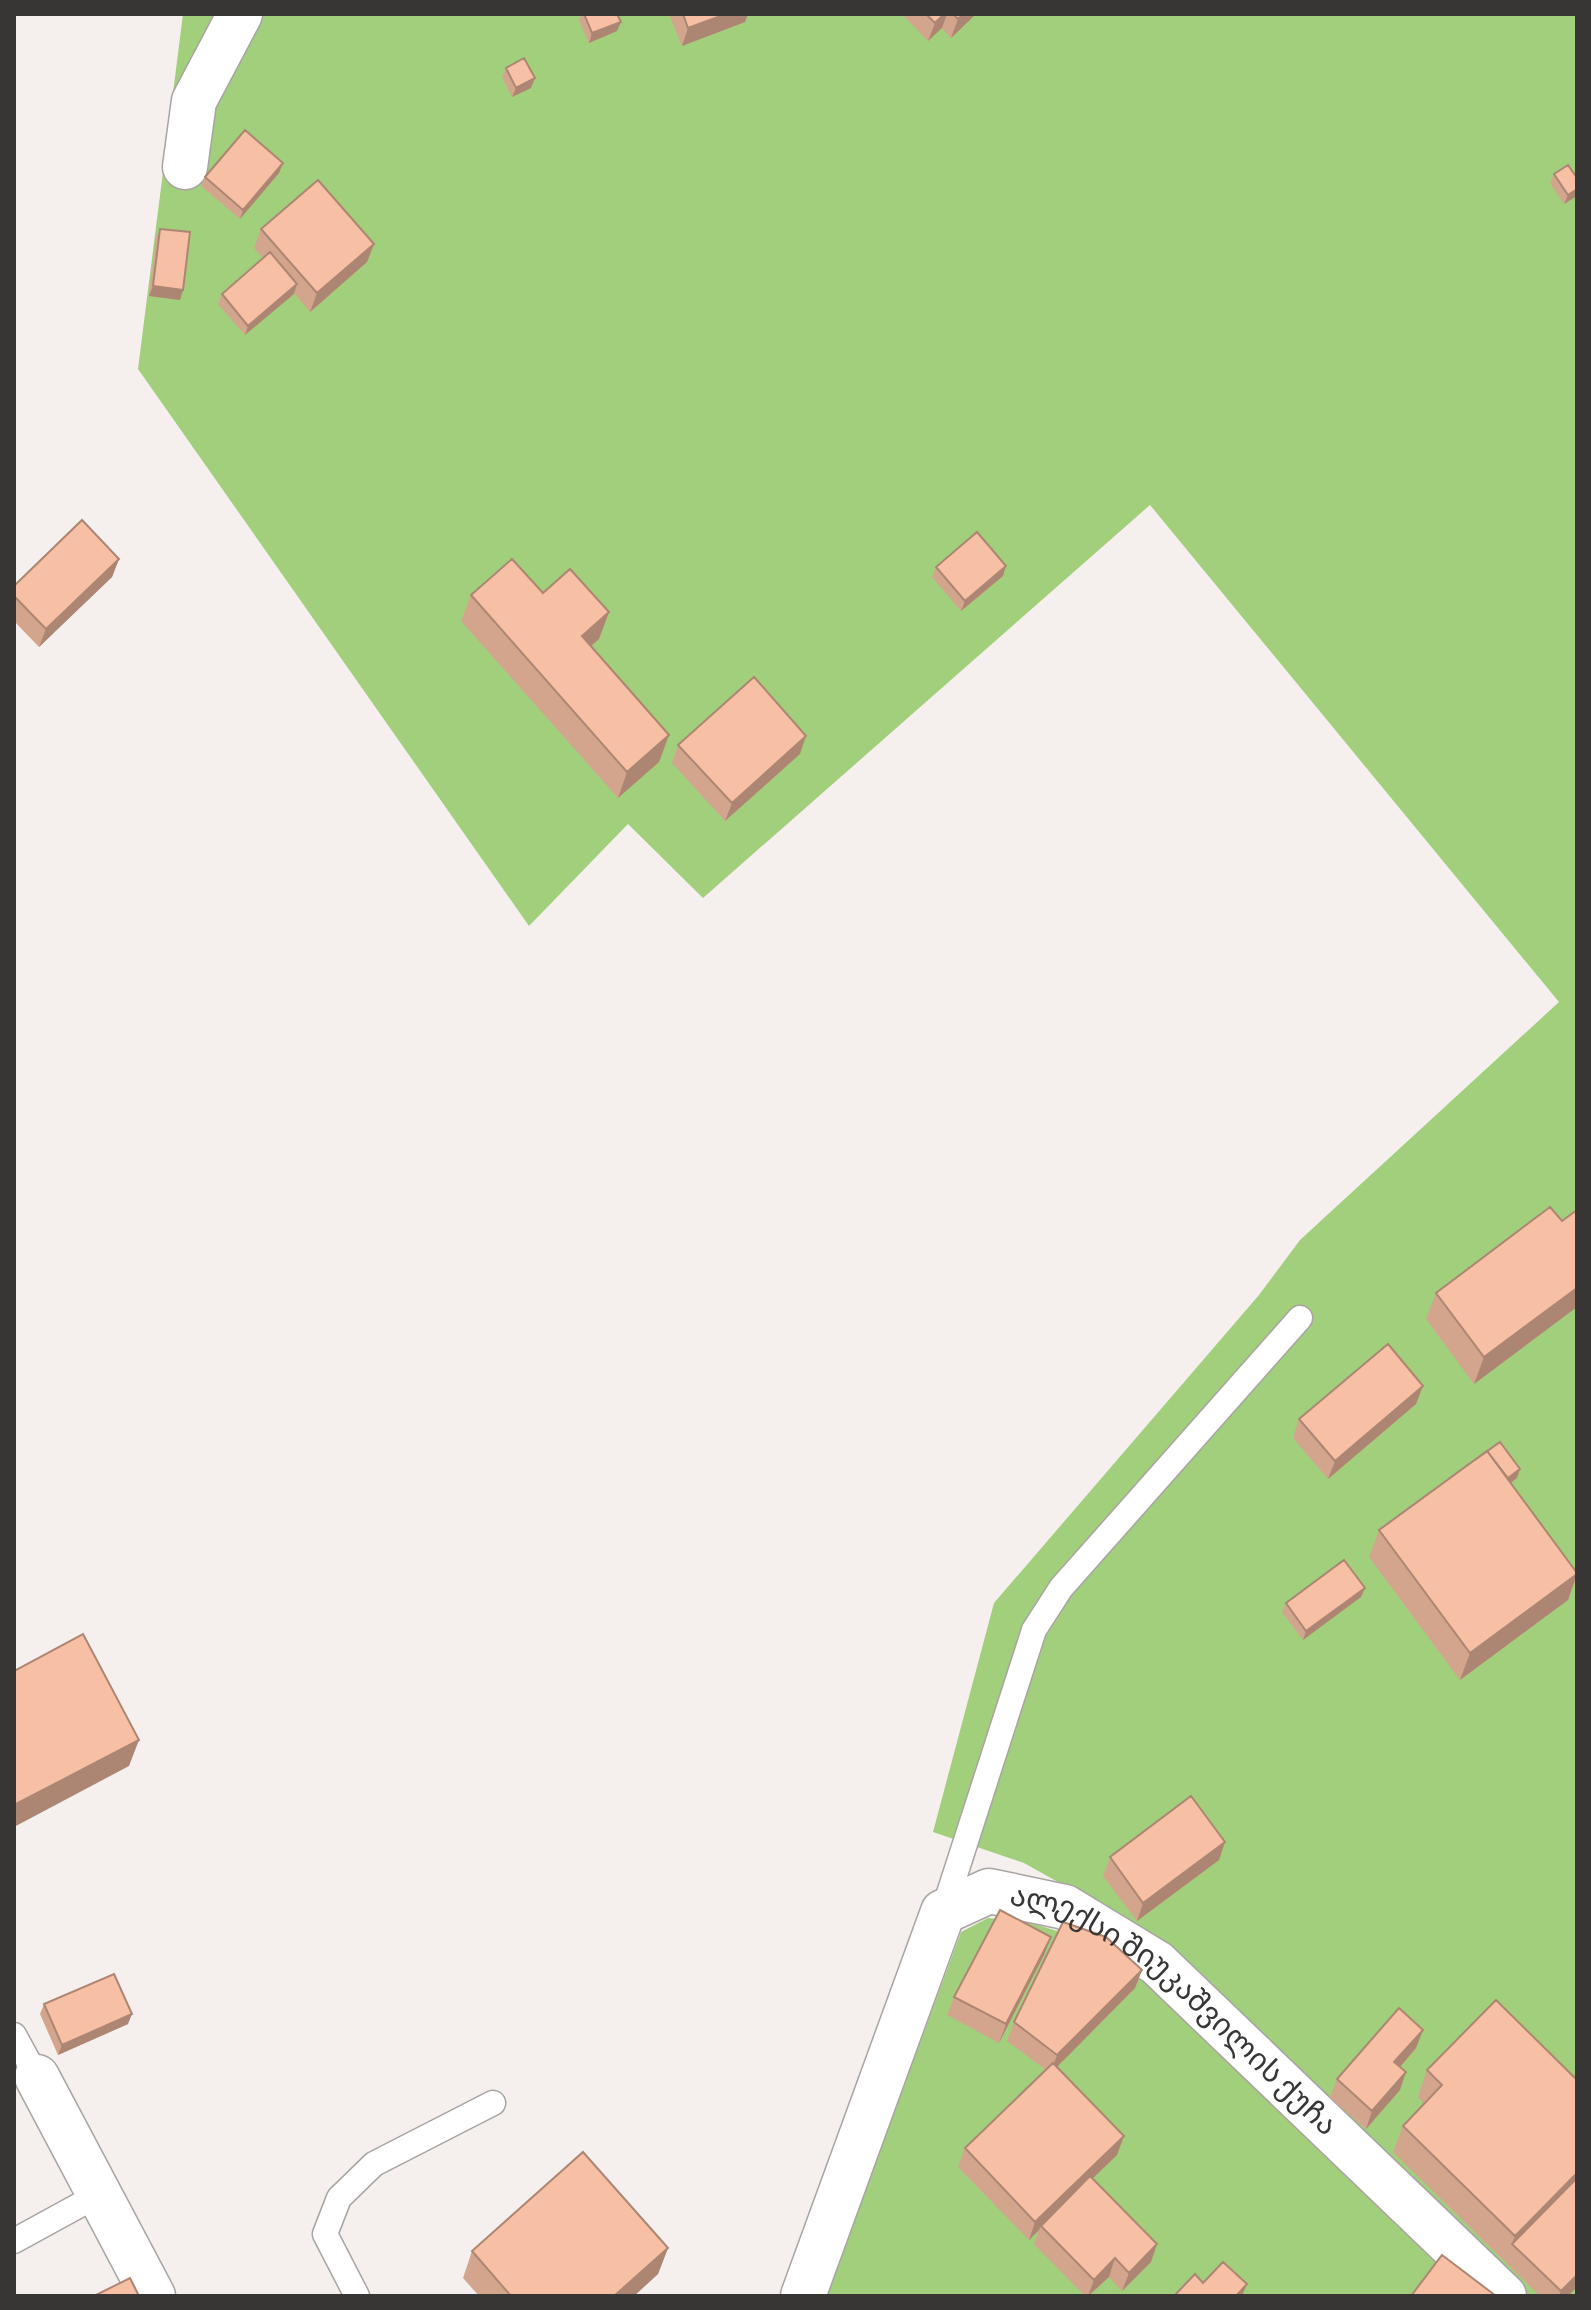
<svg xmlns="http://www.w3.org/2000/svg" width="1591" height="2310" font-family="'Sofia Sans Condensed','Noto Sans Georgian',sans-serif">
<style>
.green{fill:#a1cf7c}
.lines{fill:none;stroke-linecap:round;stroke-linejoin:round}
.service-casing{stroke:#a9a4a2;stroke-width:27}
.minor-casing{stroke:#a9a4a2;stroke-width:47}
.service{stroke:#fff;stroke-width:24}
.minor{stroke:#fff;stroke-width:44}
.wall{fill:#d4a58d}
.shaded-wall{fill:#ad8673}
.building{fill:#f7c0a4;stroke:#ad8673;stroke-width:2}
.labels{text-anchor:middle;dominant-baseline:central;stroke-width:6;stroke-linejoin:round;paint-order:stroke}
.street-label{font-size:30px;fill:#373635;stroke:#fff}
</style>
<rect width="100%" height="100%" fill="#f5f0ee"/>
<path class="green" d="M 183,14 L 1577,14 L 1577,2296 L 1525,2296 L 1131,1923 L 1024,1863 L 933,1832 L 994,1603 L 1259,1295 L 1300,1240 L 1559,1002 L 1150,505 L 703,898 L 628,824 L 529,926 L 138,369 Z
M 988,1918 L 1024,1921 L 1107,1946 L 1472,2296 L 826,2296 L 961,1932 Z"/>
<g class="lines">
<defs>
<path id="service" d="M 943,1912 L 1034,1630 L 1061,1588 L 1300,1318
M 14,2035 L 37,2077
M 14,2241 L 98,2195
M 357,2296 L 325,2234 L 339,2198 L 374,2164 L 493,2103"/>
<g id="minor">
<path d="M 185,167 L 194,101 L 240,14"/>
<path d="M 37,2077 L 153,2296"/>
<path id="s1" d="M 803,2296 L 943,1912 L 989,1891 L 1065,1907 L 1157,1963 L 1504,2296"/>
</g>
</defs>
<use href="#service" class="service-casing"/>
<use href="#minor" class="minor-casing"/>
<use href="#service" class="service"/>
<use href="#minor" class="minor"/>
</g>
<path class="wall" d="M 582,14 L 617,14 L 621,22 L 617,31 L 589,43 L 579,20 Z
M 669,14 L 748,14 L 745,22 L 682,46 Z
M 902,14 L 976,14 L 951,38 L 942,28 L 928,41 Z
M 506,68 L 531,88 L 512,97 L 502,77 Z
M 279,173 L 240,219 L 201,186 L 205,177 Z
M 1554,174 L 1577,178 L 1577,196 L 1564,204 L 1550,183 Z
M 160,229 L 180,300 L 149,296 L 156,238 Z
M 261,229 L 374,244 L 367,262 L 310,312 L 294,293 L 245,335 L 218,304 L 222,294 L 263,258 L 254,248 Z
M 119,559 L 112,577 L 39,647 L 14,621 L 14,586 Z
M 936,567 L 1003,576 L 961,611 L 932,577 Z
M 543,593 L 609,612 L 599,639 L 591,646 L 669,735 L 659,762 L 618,798 L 461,621 L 471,595 Z
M 678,745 L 800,754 L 725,821 L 672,763 Z
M 1577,1210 L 1577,1307 L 1474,1384 L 1426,1319 L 1436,1293 L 1562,1221 Z
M 1416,1404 L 1328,1479 L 1293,1438 L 1299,1419 Z
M 1517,1478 L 1511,1483 L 1577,1573 L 1577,1576 L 1568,1600 L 1460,1680 L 1369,1557 L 1379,1530 Z
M 1365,1588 L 1361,1597 L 1303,1640 L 1282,1612 L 1286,1603 Z
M 1110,1857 L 1219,1860 L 1137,1921 L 1103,1876 Z
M 1051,1937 L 1044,1955 L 999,2043 L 947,2015 L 954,1997 Z
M 1142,1970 L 1135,1988 L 1057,2067 L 1117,2155 L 1092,2179 L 1151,2262 L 1122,2291 L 1109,2277 L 1089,2296 L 1085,2296 L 1034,2244 L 1039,2230 L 1029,2240 L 958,2167 L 965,2148 L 1046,2070 L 1007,2041 L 1014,2022 Z
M 44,2004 L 128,2024 L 58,2055 L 40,2014 Z
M 1423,2030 L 1416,2048 L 1400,2067 L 1400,2090 L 1366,2129 L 1330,2097 L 1337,2079 Z
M 1427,2070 L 1577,2080 L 1577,2287 L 1568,2296 L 1540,2296 L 1393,2152 L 1403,2126 L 1424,2103 L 1418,2097 Z
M 668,2248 L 658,2274 L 634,2296 L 479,2296 L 463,2278 L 472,2251 Z"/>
<path class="shaded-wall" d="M 726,14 L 748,14 L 745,22 L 682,46 L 688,28 Z
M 944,14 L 947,14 L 942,28 L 928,41 L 935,23 Z
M 963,14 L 976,14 L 951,38 L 958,19 Z
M 621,22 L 617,31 L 589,43 L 592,33 Z
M 535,78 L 531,88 L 512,97 L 516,88 Z
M 283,163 L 279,173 L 240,219 L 243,210 Z
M 1577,189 L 1577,196 L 1564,204 L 1568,195 Z
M 374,244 L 367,262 L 310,312 L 317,293 Z
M 297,284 L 294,294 L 245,335 L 248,326 Z
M 153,286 L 183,290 L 180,300 L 149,296 Z
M 119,559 L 112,577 L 39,647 L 46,629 Z
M 1006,566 L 1003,576 L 961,611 L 965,601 Z
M 609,612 L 599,639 L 572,663 L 582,636 Z
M 669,735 L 659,762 L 618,798 L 627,772 Z
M 806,736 L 800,754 L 725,821 L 732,803 Z
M 1577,1288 L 1577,1307 L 1474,1384 L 1484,1357 Z
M 1423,1386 L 1416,1404 L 1328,1479 L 1335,1461 Z
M 1520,1469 L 1517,1478 L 1492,1497 L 1495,1488 Z
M 1577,1574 L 1568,1600 L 1460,1680 L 1470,1653 Z
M 1365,1588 L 1361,1597 L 1303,1640 L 1306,1631 Z
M 139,1740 L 129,1766 L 14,1827 L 14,1805 Z
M 1225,1842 L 1219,1860 L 1137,1921 L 1143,1903 Z
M 1051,1937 L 1044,1955 L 999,2043 L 1006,2024 Z
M 1142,1970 L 1135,1988 L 1050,2074 L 1057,2055 Z
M 132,2014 L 128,2024 L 58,2055 L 62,2045 Z
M 1423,2030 L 1416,2048 L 1388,2081 L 1394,2062 Z
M 1406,2072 L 1400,2090 L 1366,2129 L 1372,2111 Z
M 1124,2136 L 1117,2155 L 1042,2227 L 1041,2226 L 1039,2230 L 1029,2240 L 1035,2222 Z
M 1577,2173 L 1577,2190 L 1512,2244 L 1515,2236 Z
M 1157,2244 L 1151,2262 L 1122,2291 L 1129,2273 Z
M 668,2248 L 658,2274 L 634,2296 L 614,2296 Z
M 1115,2258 L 1109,2277 L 1088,2296 L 1094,2280 Z
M 1577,2275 L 1577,2287 L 1568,2296 L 1559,2296 L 1561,2291 Z
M 1247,2284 L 1242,2296 L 1236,2296 Z"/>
<path class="building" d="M 584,14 L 617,14 L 621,22 L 592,33 Z
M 683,14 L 726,14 L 688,28 Z
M 926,14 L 944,14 L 935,23 Z
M 953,14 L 963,14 L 958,19 Z
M 524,58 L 535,78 L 516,88 L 506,68 Z
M 245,130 L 283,163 L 243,210 L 205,177 Z
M 1568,165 L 1577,178 L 1577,189 L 1568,195 L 1554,174 Z
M 318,180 L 374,244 L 317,293 L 261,229 Z
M 160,229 L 190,232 L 183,290 L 153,286 Z
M 270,252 L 297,284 L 248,326 L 222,294 Z
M 82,520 L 119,559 L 46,629 L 14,596 L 14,586 Z
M 977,532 L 1006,566 L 965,601 L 936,567 Z
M 512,559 L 543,593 L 570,569 L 609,612 L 582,636 L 669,735 L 627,772 L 471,595 Z
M 754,677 L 806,736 L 732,803 L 678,745 Z
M 1550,1207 L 1562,1221 L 1577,1210 L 1577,1288 L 1484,1357 L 1436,1293 Z
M 1388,1344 L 1423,1386 L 1335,1461 L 1299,1419 Z
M 1500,1442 L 1520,1469 L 1508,1478 L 1487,1451 L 1475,1460 Z
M 1487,1451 L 1577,1573 L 1577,1574 L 1470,1653 L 1379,1530 Z
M 1344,1560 L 1365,1588 L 1306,1631 L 1286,1603 Z
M 83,1634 L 139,1740 L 14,1805 L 14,1671 Z
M 1191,1796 L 1225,1842 L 1143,1903 L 1110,1857 Z
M 1000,1910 L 1051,1937 L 1006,2024 L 954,1997 Z
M 1063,1922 L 1106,1937 L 1142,1970 L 1057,2055 L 1014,2022 Z
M 114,1974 L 132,2014 L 62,2045 L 44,2004 Z
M 1496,2000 L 1577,2080 L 1577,2173 L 1515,2236 L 1403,2126 L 1442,2085 L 1427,2070 Z
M 1399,2008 L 1423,2030 L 1394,2062 L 1406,2072 L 1372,2111 L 1337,2079 Z
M 1053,2063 L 1124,2136 L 1035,2222 L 965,2148 Z
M 583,2152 L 668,2248 L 614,2296 L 511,2296 L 472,2251 Z
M 1090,2176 L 1157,2244 L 1129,2273 L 1115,2258 L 1094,2280 L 1041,2226 Z
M 1577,2178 L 1577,2275 L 1561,2291 L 1512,2244 Z
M 1442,2255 L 1496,2296 L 1411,2296 Z
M 1223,2262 L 1247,2284 L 1236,2296 L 1174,2296 L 1195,2274 L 1203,2283 Z
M 130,2278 L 139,2296 L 94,2296 Z"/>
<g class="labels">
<g class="street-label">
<text stroke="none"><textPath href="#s1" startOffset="684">ალექსი შიუკაშვილის ქუჩა</textPath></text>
</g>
</g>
<rect width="1591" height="2310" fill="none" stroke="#373635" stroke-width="32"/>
</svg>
